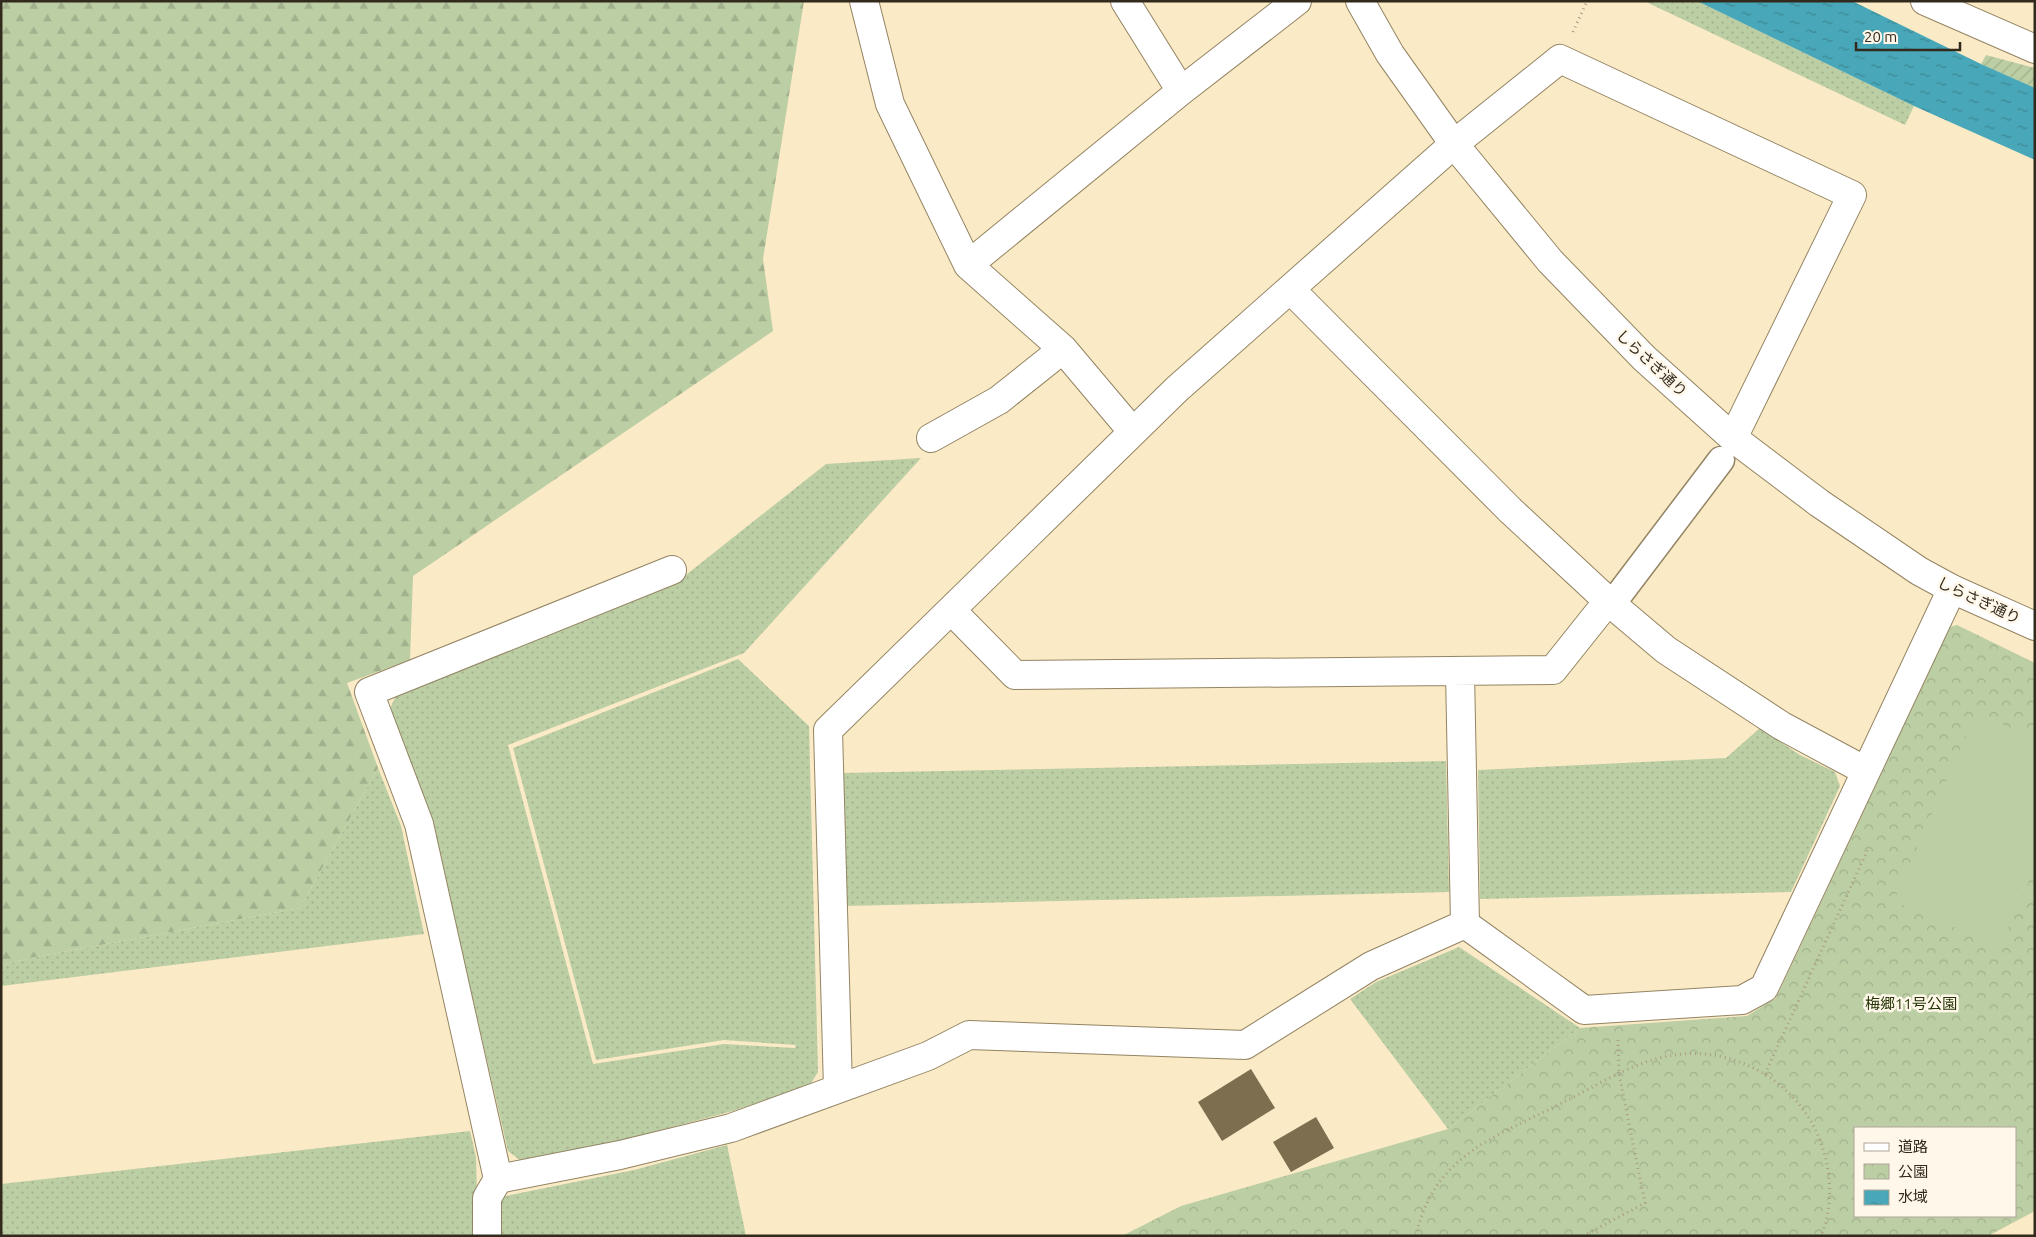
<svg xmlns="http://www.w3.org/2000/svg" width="2036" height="1237" font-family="Ubuntu,'Noto Sans JP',sans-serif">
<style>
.grass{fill:url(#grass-dots)}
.forest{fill:url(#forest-firs)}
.park{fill:url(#park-crowns);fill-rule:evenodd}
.garden{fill:url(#garden-furrows)}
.pitch{fill:#bccea4}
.water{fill:url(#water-ripples)}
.building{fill:#7d6e4f}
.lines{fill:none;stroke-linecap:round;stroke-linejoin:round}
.pedestrian-casing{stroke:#938463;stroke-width:29}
.minor-casing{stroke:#938463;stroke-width:30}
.tertiary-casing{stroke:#938463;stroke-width:30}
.path{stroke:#a99c81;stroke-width:3;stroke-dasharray:1 4;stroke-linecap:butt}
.pedestrian{stroke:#fff;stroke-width:26}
.minor{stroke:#fff;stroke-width:28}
.tertiary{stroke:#fff;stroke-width:28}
.labels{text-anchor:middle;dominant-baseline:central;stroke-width:5;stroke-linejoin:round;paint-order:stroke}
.street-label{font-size:15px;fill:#312a1d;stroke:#fff8ea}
.park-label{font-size:15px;fill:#233303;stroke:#fff8ea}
</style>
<defs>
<pattern id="grass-dots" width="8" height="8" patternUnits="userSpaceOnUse" patternTransform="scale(1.25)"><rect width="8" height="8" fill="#bccea4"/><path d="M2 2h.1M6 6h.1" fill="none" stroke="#a2b18d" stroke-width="1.8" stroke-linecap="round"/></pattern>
<pattern id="forest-firs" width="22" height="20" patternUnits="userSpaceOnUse" patternTransform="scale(1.25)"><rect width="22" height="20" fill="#bccea4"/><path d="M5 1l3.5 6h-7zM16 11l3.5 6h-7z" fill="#a2b18d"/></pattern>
<pattern id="park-crowns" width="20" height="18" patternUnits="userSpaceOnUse" patternTransform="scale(1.25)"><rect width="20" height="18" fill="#bccea4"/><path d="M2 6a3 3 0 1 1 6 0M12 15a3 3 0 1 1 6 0" fill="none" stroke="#a2b18d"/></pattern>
<pattern id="garden-furrows" width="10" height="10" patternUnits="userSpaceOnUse" patternTransform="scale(1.25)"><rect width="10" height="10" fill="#bccea4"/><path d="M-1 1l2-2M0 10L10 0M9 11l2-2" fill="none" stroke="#a2b18d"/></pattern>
<pattern id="water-ripples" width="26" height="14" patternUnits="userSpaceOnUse" patternTransform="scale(1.25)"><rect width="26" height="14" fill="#48a7b8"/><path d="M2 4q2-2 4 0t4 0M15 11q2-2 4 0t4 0" fill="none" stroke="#3d8895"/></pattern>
</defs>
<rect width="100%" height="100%" fill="#fbeac6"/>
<path class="grass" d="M 1644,1 L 1697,1 L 1914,106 L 1905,125 Z
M 921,458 L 744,653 L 508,745 L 593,1064 L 724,1044 L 795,1048 L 796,1045 L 724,1040 L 596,1060 L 513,748 L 738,659 L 809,726 L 818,1072 L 810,1085 L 733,1111 L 615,1142 L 521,1161 L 508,1151 L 431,818 L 390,709 L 396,695 L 677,582 L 826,464 Z
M 1760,728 L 1800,755 L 1835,772 L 1840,786 L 1791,892 L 1480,899 L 1478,770 L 1726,758 Z
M 1446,761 L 1449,892 L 845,906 L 841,773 Z
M 378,768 L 401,826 L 424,934 L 1,986 L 1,965 L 30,958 L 300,908 Z
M 1459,947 L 1580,1028 L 1448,1129 L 1350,999 L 1376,982 Z
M 470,1131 L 476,1157 L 478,1236 L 1,1236 L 1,1184 Z
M 727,1145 L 746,1236 L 497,1236 L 496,1198 L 634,1170 Z"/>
<path class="forest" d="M 1,1 L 804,1 L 763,259 L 773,331 L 413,576 L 410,660 L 347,683 L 378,768 L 300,908 L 30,958 L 1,965 Z"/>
<path class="park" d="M 1957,625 L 2035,663 L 2035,1211 L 1988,1236 L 1122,1236 L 1181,1206 L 1448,1129 L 1580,1028 L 1747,1016 L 1776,998 L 1950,627 ZM 1855,1128 L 2015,1128 L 2015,1216 L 1855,1216 Z"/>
<path class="garden" d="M 1986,55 L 2035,68 L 2035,88 L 1981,64 Z"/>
<path class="pitch" d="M 1976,713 L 2035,739 L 2035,867 L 2000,947 L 1894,901 Z"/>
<path class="water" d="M 1697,1 L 1852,1 L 1981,64 L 2035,88 L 2035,160 L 1914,106 Z"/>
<path class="building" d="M 1251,1069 L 1275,1108 L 1222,1141 L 1198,1102 Z
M 1316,1117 L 1334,1148 L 1291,1172 L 1273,1142 Z"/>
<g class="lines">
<defs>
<path id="pedestrian" d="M 1612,604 L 1721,460"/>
<path id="minor" d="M 864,1 L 890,104 L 968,265 L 1063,349 L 1133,432
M 1125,1 L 1181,91
M 1925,1 L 2035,49
M 968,265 L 1181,91 L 1297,1
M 1290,289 L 1510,510 L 1608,601 L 1666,650 L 1782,726 L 1866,771
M 931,438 L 999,400 L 1063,349
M 951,610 L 1015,675 L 1553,670 L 1608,601
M 1465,924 L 1584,1010 L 1742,1000 L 1764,988 L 1952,589
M 838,1088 L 828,730 L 1177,389 L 1454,144 L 1560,59 L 1852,195 L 1733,438
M 498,1179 L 620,1155 L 731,1128 L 928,1056 L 969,1035 L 1245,1045 L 1371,966 L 1465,924 L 1460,672
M 487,1236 L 487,1198 L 498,1179 L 419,824 L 369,692 L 672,570"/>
<path id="tertiary" d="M 1360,1 L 1390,54 L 1454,144 L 1550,261 L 1644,358 L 1733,438 L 1819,503 L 1919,571 L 1952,589 L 2035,626"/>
</defs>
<use href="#pedestrian" class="pedestrian-casing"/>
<use href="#minor" class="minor-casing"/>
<use href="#tertiary" class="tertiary-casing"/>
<path class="path" d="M 1573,32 L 1587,1
M 1765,1074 L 1868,849
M 1416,1236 C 1433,1156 1495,1137 1560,1104 C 1596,1086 1634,1061 1674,1055 C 1733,1046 1793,1080 1817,1133 C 1831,1164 1835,1204 1821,1236
M 1583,1236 L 1645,1203 L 1619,1074 L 1618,1038"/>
<use href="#pedestrian" class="pedestrian"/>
<use href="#minor" class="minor"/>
<use href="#tertiary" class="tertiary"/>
</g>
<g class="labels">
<g class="street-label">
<text transform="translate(1652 363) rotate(43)">しらさぎ通り</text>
<text transform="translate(1979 600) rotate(25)">しらさぎ通り</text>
</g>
<g class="park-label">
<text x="1911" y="1003">梅郷11号公園</text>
</g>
</g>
<rect width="2036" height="1237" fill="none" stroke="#312a1d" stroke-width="5"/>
<rect x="1854" y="1127" width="162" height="90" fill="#fff8ea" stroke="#ada698"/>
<rect x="1864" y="1143" width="25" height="8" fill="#ffffff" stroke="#ada698"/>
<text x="1898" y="1152" font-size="15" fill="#312a1d">道路</text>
<rect x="1864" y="1164" width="25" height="15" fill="url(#park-crowns)" stroke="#ada698"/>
<text x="1898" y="1177" font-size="15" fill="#312a1d">公園</text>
<rect x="1864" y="1190" width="25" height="15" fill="url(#water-ripples)" stroke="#ada698"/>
<text x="1898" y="1202" font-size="15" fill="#312a1d">水域</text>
<path d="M1856 42v8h104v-8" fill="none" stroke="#312a1d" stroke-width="2.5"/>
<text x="1864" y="42" font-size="15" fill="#312a1d" stroke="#fff8ea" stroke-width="4" paint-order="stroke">20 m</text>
</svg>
